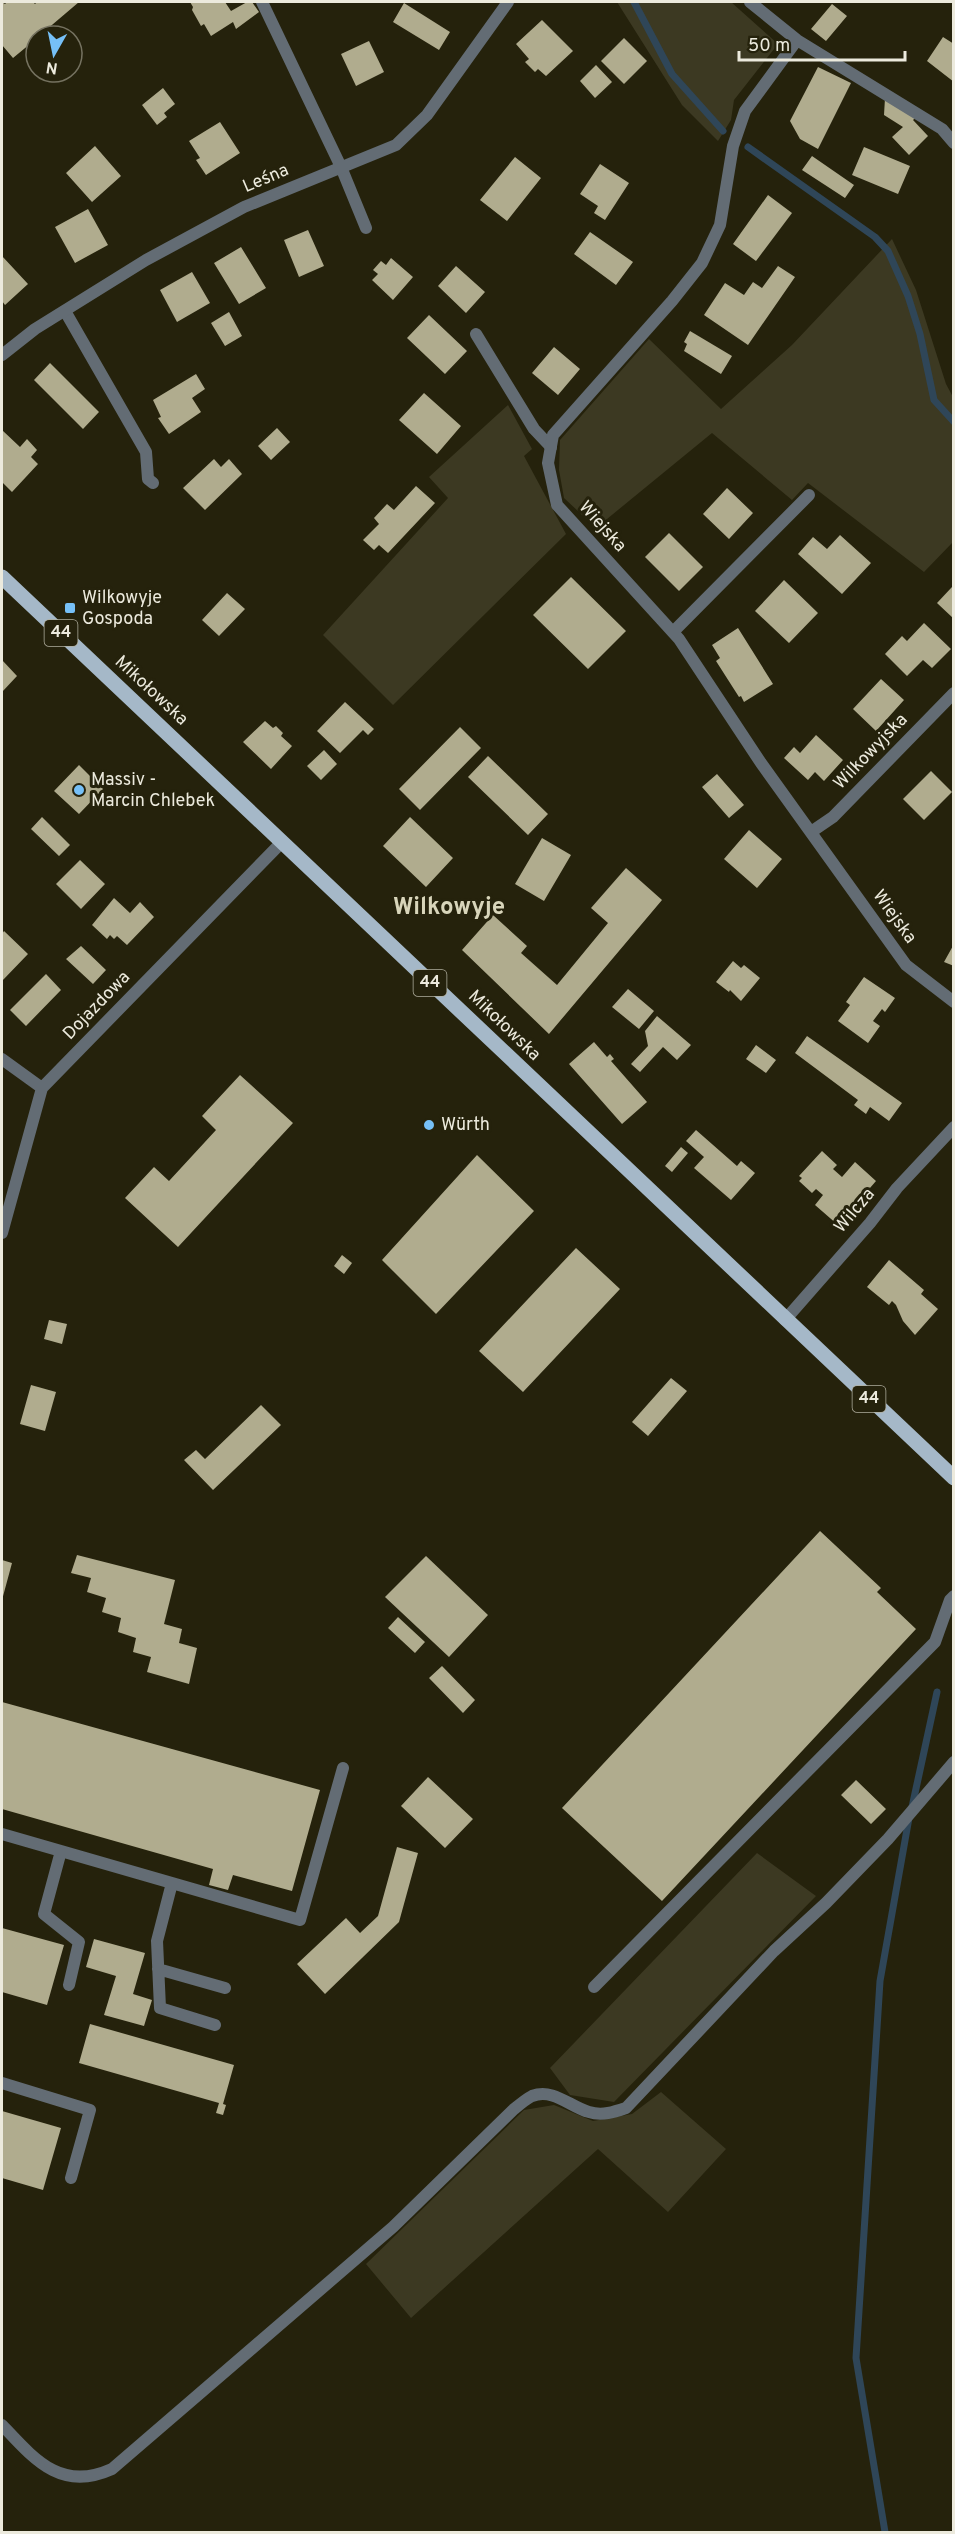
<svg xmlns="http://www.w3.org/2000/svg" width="955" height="2534" font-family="Overpass,sans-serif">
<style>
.green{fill:#3c3922}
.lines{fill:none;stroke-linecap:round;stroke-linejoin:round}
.stream{stroke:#2f4658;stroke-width:7}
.building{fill:#b0ac8e}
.lane{stroke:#636c74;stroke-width:12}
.street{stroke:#636c74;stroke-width:12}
.primary{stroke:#a5b8c8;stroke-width:15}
.poi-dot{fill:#76c0f7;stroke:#25220c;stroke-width:2}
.labels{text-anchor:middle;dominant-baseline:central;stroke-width:6;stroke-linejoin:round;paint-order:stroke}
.shield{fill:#25220c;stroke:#b0ae9e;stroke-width:1.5}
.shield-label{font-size:16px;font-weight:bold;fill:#eceadd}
.street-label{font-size:18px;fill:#eceadd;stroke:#25220c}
.poi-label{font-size:18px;fill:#eceadd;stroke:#25220c;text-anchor:start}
.district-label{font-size:24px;font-weight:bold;fill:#d8d5ba;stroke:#25220c}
</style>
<rect width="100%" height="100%" fill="#25220c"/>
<path class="green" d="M 617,2 L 731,2 L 778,44 L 734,100 L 731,120 L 718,141 L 682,105 Z
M 892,239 L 916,290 L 946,384 L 953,397 L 953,542 L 924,572 L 808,483 L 792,500 L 712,433 L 596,528 L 564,498 L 559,470 L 560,440 L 649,339 L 721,409 L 792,345 Z
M 508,405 L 532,449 L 524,456 L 566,534 L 393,705 L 323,635 L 448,498 L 429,477 Z
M 757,1853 L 816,1896 L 614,2102 L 570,2095 L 550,2068 Z
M 661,2092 L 726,2149 L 668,2212 L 598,2149 L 411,2318 L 366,2264 L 524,2110 L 554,2105 L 593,2121 L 632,2114 Z"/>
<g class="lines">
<path class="stream" d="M 634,2 L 672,74 L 723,131
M 748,147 L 875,237 L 888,251 L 908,296 L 920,334 L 934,400 L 954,422
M 912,1807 L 937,1692
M 885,2532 L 856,2358 L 880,1981 L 909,1818"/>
</g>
<path class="building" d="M 2,2 L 5,4 L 7,2 L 33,2 L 35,4 L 37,2 L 79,2 L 39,36 L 36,36 L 36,39 L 13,58 L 2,45 Z
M 190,2 L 225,2 L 231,11 L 247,2 L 252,2 L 259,12 L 236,29 L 233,22 L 211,36 L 204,24 L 201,26 L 192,10 L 193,7 Z
M 404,3 L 450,32 L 439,50 L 393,22 Z
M 832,4 L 847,16 L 826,41 L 811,29 Z
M 542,20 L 573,51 L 546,76 L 538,69 L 535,72 L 525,62 L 529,59 L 516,44 Z
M 943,37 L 954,44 L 954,82 L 927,61 Z
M 624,38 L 647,61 L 624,84 L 601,61 Z
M 369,41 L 384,72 L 356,86 L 341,54 Z
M 596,65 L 612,82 L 595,98 L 580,81 Z
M 818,67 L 851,83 L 818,149 L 800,139 L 790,121 Z
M 163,88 L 175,104 L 164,113 L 167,117 L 157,125 L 142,105 Z
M 885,98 L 916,117 L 913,120 L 928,136 L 909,155 L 892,137 L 903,127 L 884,115 Z
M 220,122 L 240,153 L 206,175 L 196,160 L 200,158 L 189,141 Z
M 95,146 L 121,176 L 92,202 L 66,173 Z
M 864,147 L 910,166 L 898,194 L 852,175 Z
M 812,156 L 854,185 L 845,198 L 802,170 Z
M 515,157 L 541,178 L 507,221 L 480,200 Z
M 600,164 L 629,183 L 605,220 L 594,213 L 598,206 L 580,194 Z
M 768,195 L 792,213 L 756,261 L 733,244 Z
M 88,209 L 108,245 L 75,263 L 55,227 Z
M 308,230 L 324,266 L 299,277 L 284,240 Z
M 590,232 L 633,262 L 616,285 L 574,254 Z
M 241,247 L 266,288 L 239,304 L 214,263 Z
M 2,256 L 28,284 L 5,305 L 2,301 Z
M 391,258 L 413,277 L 393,300 L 372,280 L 378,274 L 373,270 L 381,261 L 386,265 Z
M 456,266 L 485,292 L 466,313 L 438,286 Z
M 778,266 L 795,277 L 748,345 L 704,315 L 725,283 L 744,295 L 753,282 L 762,288 Z
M 192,272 L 210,303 L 177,322 L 160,290 Z
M 229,312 L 242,336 L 225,346 L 211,323 Z
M 429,315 L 467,351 L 445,374 L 407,338 Z
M 690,331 L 732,356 L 721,374 L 684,351 L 687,344 L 684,342 Z
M 554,347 L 580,369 L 558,395 L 532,373 Z
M 50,363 L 99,412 L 83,429 L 34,380 Z
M 196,374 L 205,389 L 192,398 L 201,412 L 169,434 L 158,418 L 161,417 L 153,400 Z
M 424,393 L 461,426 L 437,454 L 399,420 Z
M 277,428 L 290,442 L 271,460 L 258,446 Z
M 2,430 L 20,447 L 27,439 L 37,450 L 31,457 L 38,464 L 12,492 L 2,482 Z
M 214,459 L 221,467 L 229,459 L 242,474 L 205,510 L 183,488 Z
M 416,486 L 435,503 L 388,553 L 379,545 L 374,550 L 363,540 L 379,524 L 374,518 L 387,504 L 394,510 Z
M 727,488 L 753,513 L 729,539 L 703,514 Z
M 669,533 L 703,567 L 679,591 L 645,557 Z
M 840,535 L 871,563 L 842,594 L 798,554 L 813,537 L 827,549 Z
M 571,577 L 626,631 L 588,669 L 533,615 Z
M 784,580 L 818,613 L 789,643 L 755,611 Z
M 952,587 L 954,589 L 954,619 L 937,603 Z
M 227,593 L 245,609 L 219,636 L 202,620 Z
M 924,623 L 951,649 L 932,668 L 923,660 L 907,676 L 885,654 L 902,636 L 907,641 Z
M 738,628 L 773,684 L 744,702 L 741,696 L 739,697 L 716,661 L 720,658 L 712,645 Z
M 2,660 L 17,676 L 2,692 Z
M 881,679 L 904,700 L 876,731 L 853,709 Z
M 345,702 L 374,729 L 368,735 L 363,730 L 340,753 L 317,731 Z
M 265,721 L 273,728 L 276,726 L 283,733 L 281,736 L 292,746 L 271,769 L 243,742 Z
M 460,727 L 481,748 L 420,810 L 399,789 Z
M 816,735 L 843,760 L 824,781 L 815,772 L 808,780 L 784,758 L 794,747 L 800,753 Z
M 324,750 L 337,764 L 321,780 L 307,766 Z
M 488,756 L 548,814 L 528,835 L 468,777 Z
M 79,765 L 103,789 L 79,814 L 54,791 Z
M 931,771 L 952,792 L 924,820 L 903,799 Z
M 717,774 L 744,805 L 729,818 L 702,787 Z
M 42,817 L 70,845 L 59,856 L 31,829 Z
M 410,817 L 453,858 L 426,887 L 383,846 Z
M 749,830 L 782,859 L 757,888 L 724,859 Z
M 542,838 L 571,855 L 544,901 L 515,884 Z
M 80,860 L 105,884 L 81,909 L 56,884 Z
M 626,868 L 662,900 L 549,1034 L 462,950 L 493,915 L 527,946 L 521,953 L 557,985 L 608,923 L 591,908 Z
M 114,898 L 130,913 L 140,902 L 154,917 L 127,945 L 117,936 L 114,939 L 110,935 L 107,939 L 92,925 Z
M 4,931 L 28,954 L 2,981 L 2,934 Z
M 954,944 L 954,966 L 944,962 Z
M 81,946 L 106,970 L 93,984 L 66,959 Z
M 733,961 L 741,968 L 744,965 L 760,978 L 741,1001 L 730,990 L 729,992 L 716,982 Z
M 46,974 L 61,990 L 26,1026 L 10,1010 Z
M 864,977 L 895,998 L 885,1012 L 882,1009 L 873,1021 L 880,1026 L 868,1043 L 838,1021 L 850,1005 L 846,1002 Z
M 628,989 L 654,1011 L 639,1029 L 612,1007 Z
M 657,1016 L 691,1045 L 677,1060 L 663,1047 L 640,1072 L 631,1064 L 648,1046 L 645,1031 Z
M 807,1036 L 902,1103 L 889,1121 L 870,1107 L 866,1114 L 854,1105 L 858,1100 L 795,1053 Z
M 594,1042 L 607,1057 L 610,1054 L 614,1059 L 611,1061 L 647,1102 L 622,1124 L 569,1064 Z
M 756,1045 L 776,1060 L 766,1073 L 746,1059 Z
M 240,1075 L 293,1123 L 178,1247 L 125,1198 L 154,1167 L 169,1181 L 216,1130 L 202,1116 Z
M 696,1130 L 737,1166 L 741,1161 L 755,1173 L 731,1200 L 694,1168 L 704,1157 L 686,1141 Z
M 681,1147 L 688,1153 L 672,1172 L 665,1166 Z
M 822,1151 L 837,1165 L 833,1169 L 842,1177 L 855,1162 L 876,1181 L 838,1225 L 815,1205 L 823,1195 L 816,1189 L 812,1193 L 799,1181 L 802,1178 L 799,1176 Z
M 477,1155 L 534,1211 L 436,1314 L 382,1260 Z
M 576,1248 L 620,1289 L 523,1392 L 479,1351 Z
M 342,1255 L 352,1263 L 344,1274 L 334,1266 Z
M 889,1260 L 924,1290 L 921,1294 L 938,1309 L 915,1335 L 903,1321 L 896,1305 L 892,1301 L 889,1305 L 867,1287 Z
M 49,1320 L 67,1324 L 62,1344 L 44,1339 Z
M 671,1378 L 687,1391 L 648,1436 L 632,1422 Z
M 31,1385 L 56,1392 L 45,1431 L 20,1424 Z
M 261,1405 L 281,1425 L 213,1490 L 184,1460 L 196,1450 L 205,1459 Z
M 820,1531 L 881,1588 L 877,1592 L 916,1629 L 662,1901 L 562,1808 Z
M 77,1555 L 175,1580 L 164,1624 L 182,1629 L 179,1643 L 197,1648 L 189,1684 L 147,1672 L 151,1657 L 133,1652 L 136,1638 L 118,1632 L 121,1618 L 102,1612 L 106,1598 L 87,1592 L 91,1578 L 71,1573 Z
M 426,1556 L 488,1615 L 449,1657 L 385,1597 Z
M 2,1560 L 12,1563 L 2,1600 Z
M 398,1617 L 425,1642 L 415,1653 L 388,1628 Z
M 442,1666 L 475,1700 L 463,1713 L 429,1678 Z
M 2,1702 L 320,1790 L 292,1891 L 233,1875 L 228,1890 L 209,1885 L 213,1869 L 2,1809 Z
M 428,1777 L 473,1819 L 445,1848 L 401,1806 Z
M 856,1780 L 886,1809 L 871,1824 L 841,1795 Z
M 397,1847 L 418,1853 L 399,1922 L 325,1994 L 297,1964 L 346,1918 L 360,1933 L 378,1916 Z
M 2,1928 L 64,1945 L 47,2005 L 2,1992 Z
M 94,1939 L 145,1953 L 133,1994 L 152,2000 L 144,2026 L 104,2015 L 116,1976 L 86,1967 Z
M 90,2024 L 234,2065 L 223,2104 L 226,2105 L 223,2115 L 216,2113 L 219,2103 L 79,2063 Z
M 2,2111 L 61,2128 L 43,2190 L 2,2178 Z"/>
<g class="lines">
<path class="lane" d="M 341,167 L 366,228
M 65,311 L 146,452 L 148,479 L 153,483
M 476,334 L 534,429 L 551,447
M 2,1834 L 300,1920 L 343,1768
M 61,1851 L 44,1914 L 79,1942 L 69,1985
M 172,1883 L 157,1941 L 160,2008 L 215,2025
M 158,1969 L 225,1988
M 594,1987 L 935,1642 L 950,1600 L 954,1596
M 2,2083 L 90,2110 L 71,2178
M 2,2425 C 35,2460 61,2492 112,2469 L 393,2227 L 513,2110 C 519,2105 526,2099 532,2096 C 554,2088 570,2107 589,2112 C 602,2116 614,2112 626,2108 L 774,1951 L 826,1903 L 888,1839 L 954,1762"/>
<path class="street" d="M 262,2 L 341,167
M 750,2 L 797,40 L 942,129 L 954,143
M 797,40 L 745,111 L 733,146 L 720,225 L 702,263 L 672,301 L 553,435 L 548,463 L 557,505 L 679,639 L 761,763 L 906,965 L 954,1002
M 2,355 L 35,329 L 146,260 L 244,207 L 396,145 L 427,115 L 508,2
M 673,632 L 809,495
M 811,832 L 833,817 L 954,693
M 2,1059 L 42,1088
M 2,1233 L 42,1088 L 282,842
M 785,1320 L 870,1223 L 897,1188 L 954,1127"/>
<path class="primary" d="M 2,577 L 954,1478"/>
</g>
<g class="poi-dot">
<rect x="64" y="602" width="12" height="12" rx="3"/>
<circle cx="79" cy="790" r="6"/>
<circle cx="429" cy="1125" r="6"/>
</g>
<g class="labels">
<g class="shield">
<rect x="44.5" y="620" width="33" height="26" rx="4.5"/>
<rect x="413.5" y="970" width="33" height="26" rx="4.5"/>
<rect x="852.5" y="1386" width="33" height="26" rx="4.5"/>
</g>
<g class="shield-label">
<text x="61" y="633">44</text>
<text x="430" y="983">44</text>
<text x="869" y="1399">44</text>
</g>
<g class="street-label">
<text transform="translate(266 179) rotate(-23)">Leśna</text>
<text transform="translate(602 527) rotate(48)">Wiejska</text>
<text transform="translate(151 691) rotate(43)">Mikołowska</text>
<text transform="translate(871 752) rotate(-46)">Wilkowyjska</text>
<text transform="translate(894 917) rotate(54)">Wiejska</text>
<text transform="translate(97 1006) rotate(-46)">Dojazdowa</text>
<text transform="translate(504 1026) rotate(44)">Mikołowska</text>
<text transform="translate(855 1211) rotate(-50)">Wilcza</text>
</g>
<g class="poi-label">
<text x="82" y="598">Wilkowyje<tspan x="82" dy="21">Gospoda</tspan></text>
<text x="91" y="780">Massiv -<tspan x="91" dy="21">Marcin Chlebek</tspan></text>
<text x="441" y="1125">Würth</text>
</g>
<g class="district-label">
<text x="449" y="908">Wilkowyje</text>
</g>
</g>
<rect width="955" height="2534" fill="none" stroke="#eceadd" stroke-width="6"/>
<g transform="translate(54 54) rotate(189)"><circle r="28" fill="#25220c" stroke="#757260" stroke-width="1.5"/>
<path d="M0-4.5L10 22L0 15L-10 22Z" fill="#76c0f7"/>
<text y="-9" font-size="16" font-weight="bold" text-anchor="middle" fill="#eceadd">N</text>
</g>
<path d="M739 51v9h166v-9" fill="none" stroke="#eceadd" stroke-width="3"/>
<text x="748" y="51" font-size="18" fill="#eceadd" stroke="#25220c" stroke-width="4.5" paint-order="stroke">50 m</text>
</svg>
